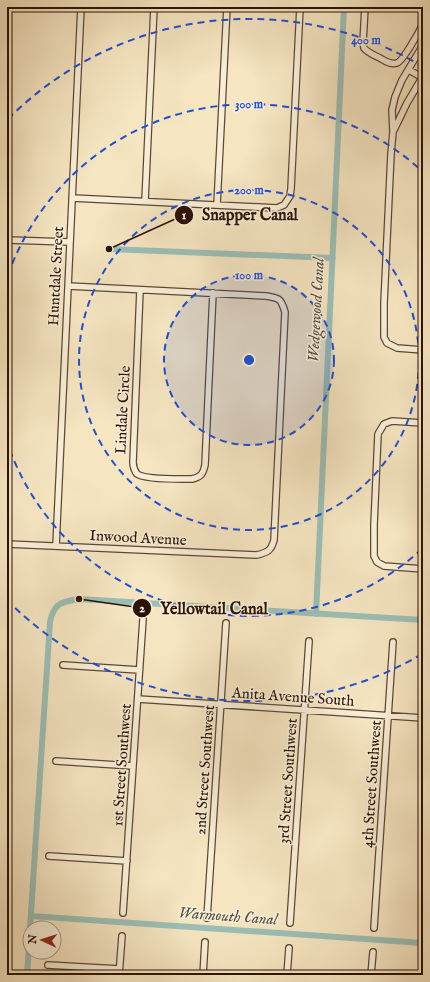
<svg xmlns="http://www.w3.org/2000/svg" width="430" height="982" font-family="'IM FELL English',serif">
<style>
.lines{fill:none;stroke-linecap:round;stroke-linejoin:round}
.canal{stroke:#9cbfb6;stroke-width:6}
.minor-casing{stroke:#5d4734;stroke-width:8}
.minor{stroke:#f8eed7;stroke-width:5.5}
.ring{fill:none;stroke:#1d4ed8;stroke-width:2;stroke-dasharray:7 5}
.labels{text-anchor:middle;dominant-baseline:central;stroke-width:3;stroke-linejoin:round;paint-order:stroke}
.street-label{font-size:15px;fill:#2a1205;stroke:#f8eed7}
.water-label{font-size:16px;font-style:italic;fill:#524f43;stroke:#f8eed7}
.centre{fill:#1d4ed8;stroke:#f8eed7;stroke-width:2}
.ring-label{font-size:12px;text-anchor:middle;font-weight:bold;fill:#1d4ed8;stroke:#f8eed7;stroke-width:3;stroke-linejoin:round;paint-order:stroke}
.leader{fill:none;stroke:#2a1205;stroke-width:1.5}
.callout-dot{fill:#2a1205;stroke:#f8eed7;stroke-width:1.5}
.mark-label{font-size:12px;text-anchor:middle;font-weight:bold;fill:#fff}
.callout-label{font-size:16px;text-anchor:middle;font-weight:bold;fill:#2a1205;stroke:#f8eed7;stroke-width:3;stroke-linejoin:round;paint-order:stroke}
</style>
<rect width="100%" height="100%" fill="#f5e5c1"/>
<filter id="stains"><feTurbulence type="fractalNoise" baseFrequency=".005" numOctaves="4"/><feColorMatrix values="0 0 0 0 .2 0 0 0 0 .09 0 0 0 0 .02 0 0 0 .5 -.17"/></filter>
<radialGradient id="worn" r=".72"><stop offset=".6" stop-color="#630" stop-opacity="0"/><stop offset="1" stop-color="#630" stop-opacity=".3"/></radialGradient>
<g class="lines">
<path class="canal" d="M 109,249 L 333,258
M 316,614 L 344,7
M 31,916 L 423,943
M 30,928 L 50,622 C 54,603 61,602 79,599 L 423,620
M 27,975 L 30,932"/>
<defs>
<path id="minor" d="M 365,7 L 363,43 L 364,48 C 368,53 374,55 380,58 C 385,61 391,65 397,63 C 403,61 419,32 423,24
M 7,36 L 8,7
M 423,45 L 402,80 L 395,97 L 392,110 L 393,132 L 391,154 L 384,303 L 384,337 L 387,343 L 397,348 L 423,350
M 409,70 L 423,78
M 394,130 L 407,103 L 423,76
M 72,198 L 277,208 L 284,205 L 290,196 L 291,189 L 300,7
M 145,201 L 154,7
M 217,205 L 227,7
M 7,240 L 70,242
M 140,290 L 133,462 C 133,467 134,470 137,474 C 146,480 180,479 192,479 C 201,477 203,474 205,465 L 213,293
M 423,423 L 392,421 L 384,424 L 378,434 L 374,525 L 374,556 L 377,562 L 384,566 L 423,569
M 7,544 L 257,555 C 268,552 271,551 274,540 L 285,312 C 281,299 280,298 266,296 L 68,286
M 56,546 L 81,7
M 63,665 L 139,670
M 138,699 L 423,718
M 56,761 L 133,766
M 49,856 L 127,861
M 123,913 L 143,619
M 207,918 L 226,623
M 290,923 L 309,641
M 374,928 L 393,642
M 48,965 L 119,969
M 119,975 L 122,936
M 203,975 L 205,942
M 287,975 L 289,948
M 371,975 L 373,952"/>
</defs>
<use href="#minor" class="minor-casing"/>
<use href="#minor" class="minor"/>
</g>
<circle cx="249" cy="360" r="85" fill="#1d4ed8" fill-opacity=".12"/>
<g class="ring">
<circle cx="249" cy="360" r="85"/>
<circle cx="249" cy="360" r="170"/>
<path d="M422 549A256 256 0 0 1 8 445M8 275A256 256 0 0 1 422 171"/>
<path d="M422 654A341 341 0 0 1 8 601M8 119A341 341 0 0 1 422 66"/>
</g>
<g class="labels">
<g class="street-label">
<text transform="translate(56 276) rotate(-87)">Huntdale Street</text>
<text transform="translate(123 410) rotate(-87)">Lindale Circle</text>
<text transform="translate(138 538) rotate(3)">Inwood Avenue</text>
<text transform="translate(293 697) rotate(4)">Anita Avenue South</text>
<text transform="translate(122 765) rotate(-86)">1st Street Southwest</text>
<text transform="translate(205 770) rotate(-86)">2nd Street Southwest</text>
<text transform="translate(288 781) rotate(-86)">3rd Street Southwest</text>
<text transform="translate(372 784) rotate(-86)">4th Street Southwest</text>
</g>
<g class="water-label">
<text transform="translate(317 310) rotate(-87)">Wedgewood Canal</text>
<text transform="translate(228 917) rotate(4)">Warmouth Canal</text>
</g>
</g>
<circle cx="249" cy="360" r="6" class="centre"/>
<g class="ring-label">
<text x="366" y="44">400 m</text>
<text x="249" y="108">300 m</text>
<text x="249" y="194">200 m</text>
<text x="249" y="279">100 m</text>
</g>
<path class="leader" d="M109 249L184 215M79 599L142 608"/>
<g class="callout-dot">
<circle cx="109" cy="249" r="4"/>
<circle cx="79" cy="599" r="4"/>
<circle cx="184" cy="215" r="10"/>
<circle cx="142" cy="608" r="10"/>
</g>
<g class="mark-label">
<text x="184" y="219">1</text>
<text x="142" y="612">2</text>
</g>
<g class="callout-label">
<text x="250" y="220">Snapper Canal</text>
<text x="214" y="614">Yellowtail Canal</text>
</g>
<rect width="430" height="982" fill="none" stroke="#f5e5c1" stroke-width="24"/>
<rect x="8" y="8" width="414" height="966" fill="none" stroke="#2a1205" stroke-width="2"/>
<rect x="12" y="12" width="406" height="958" fill="none" stroke="#2a1205"/>
<g transform="translate(42 940) rotate(274)"><circle r="19" fill="#f8eed7" stroke="#a69683"/>
<path d="M0-3L7 15L0 10L-7 15Z" fill="#8f2418"/>
<text y="-6" font-size="11" font-weight="bold" text-anchor="middle" fill="#2a1205">N</text>
</g>
<rect width="100%" height="100%" filter="url(#stains)"/>
<rect width="100%" height="100%" fill="url(#worn)"/>
</svg>
